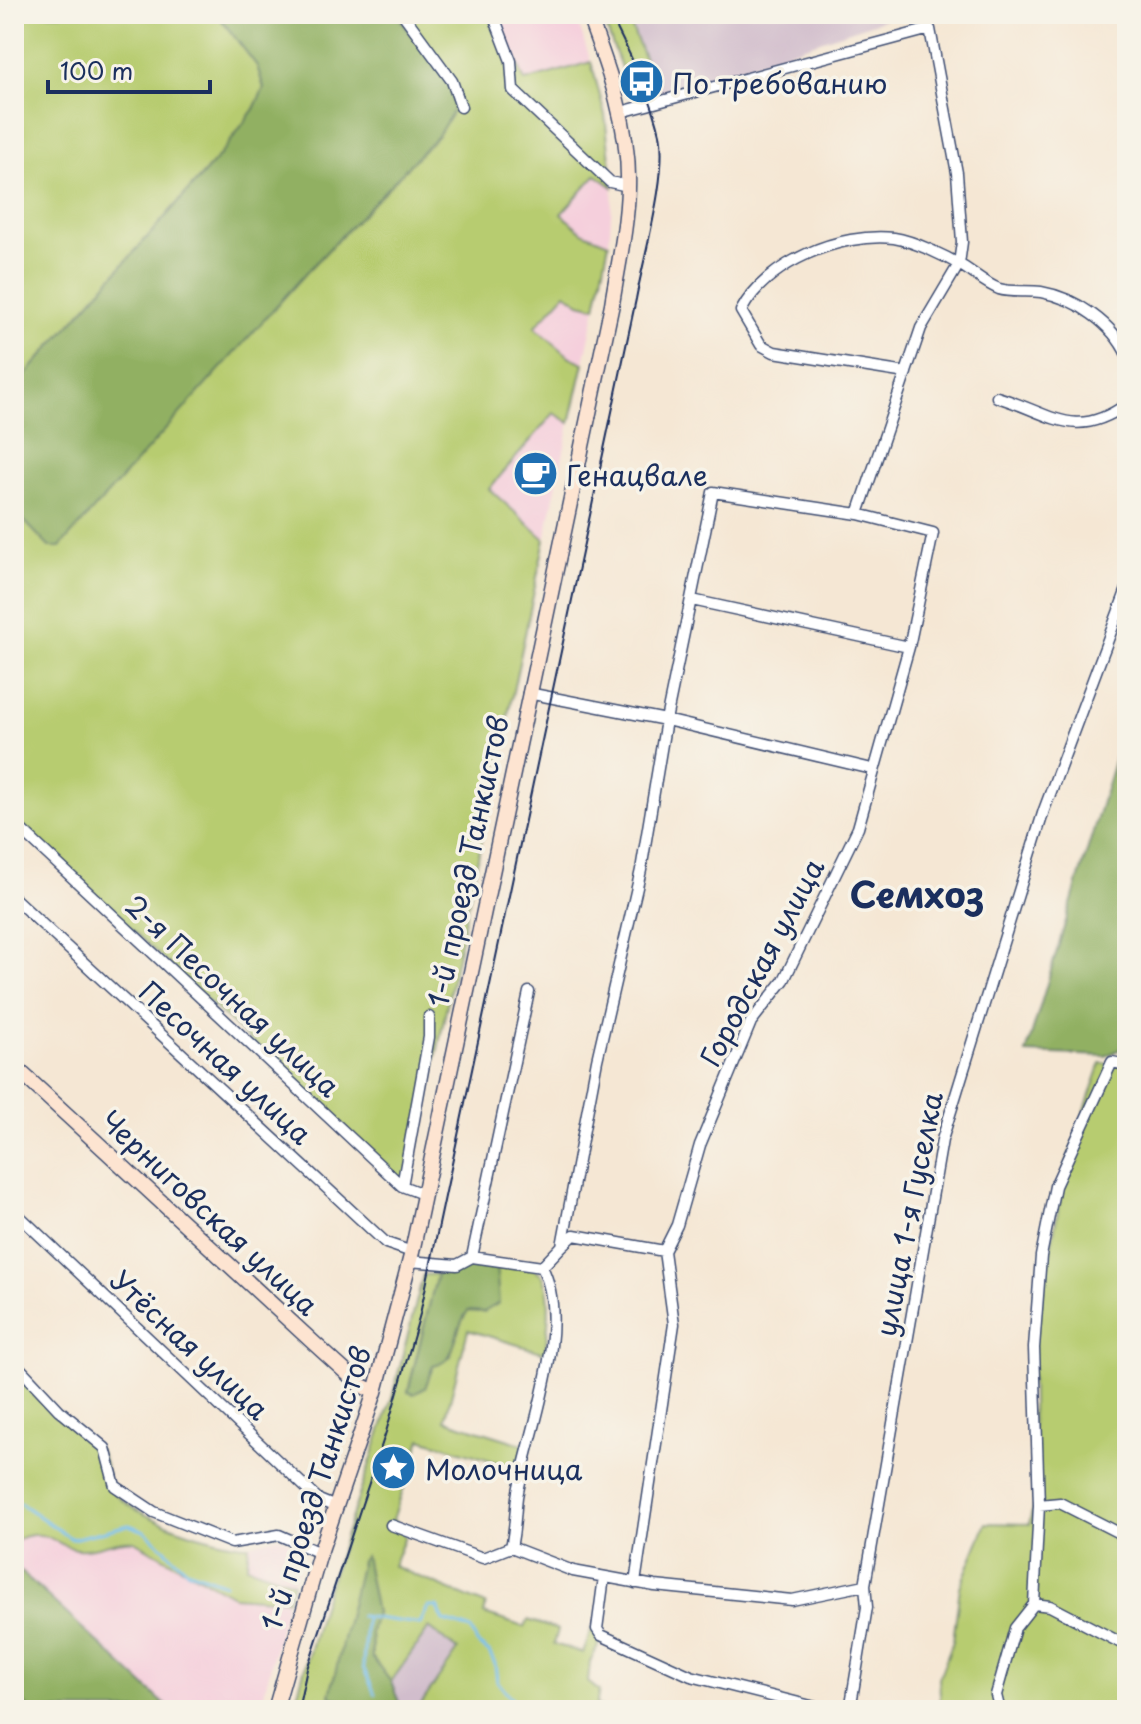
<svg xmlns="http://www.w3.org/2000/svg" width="1141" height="1724" font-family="'Playpen Sans',sans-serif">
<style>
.built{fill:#f5cfdc}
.industrial{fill:#d1bdcc}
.green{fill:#b7cc70;stroke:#697e67;stroke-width:2}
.forest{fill:#91b062;stroke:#567060;stroke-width:2}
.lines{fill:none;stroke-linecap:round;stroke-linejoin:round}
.stream{stroke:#75bfee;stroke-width:3}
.street-casing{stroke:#3c4b70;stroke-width:13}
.secondary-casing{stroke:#3c4b70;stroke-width:17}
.street{stroke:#fff;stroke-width:10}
.secondary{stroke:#fde4d1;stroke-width:14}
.tram{stroke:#1b2f5e;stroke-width:2}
.labels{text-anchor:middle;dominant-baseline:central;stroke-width:7;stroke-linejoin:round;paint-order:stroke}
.poi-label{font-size:28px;fill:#1b2f5e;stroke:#f7f3e8;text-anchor:start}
.street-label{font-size:28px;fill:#1b2f5e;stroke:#f7f3e8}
.district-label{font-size:36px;font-weight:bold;fill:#1b2f5e;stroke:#f7f3e8}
</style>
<rect width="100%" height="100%" fill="#f7f3e8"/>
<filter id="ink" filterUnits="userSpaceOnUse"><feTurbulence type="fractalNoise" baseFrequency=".0125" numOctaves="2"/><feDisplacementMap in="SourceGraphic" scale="16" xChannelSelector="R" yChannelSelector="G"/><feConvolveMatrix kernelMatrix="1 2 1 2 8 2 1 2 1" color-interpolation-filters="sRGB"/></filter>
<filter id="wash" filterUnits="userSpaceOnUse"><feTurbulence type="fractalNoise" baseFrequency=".006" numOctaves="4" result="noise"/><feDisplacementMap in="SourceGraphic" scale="32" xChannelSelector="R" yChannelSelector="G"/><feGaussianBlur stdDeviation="1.8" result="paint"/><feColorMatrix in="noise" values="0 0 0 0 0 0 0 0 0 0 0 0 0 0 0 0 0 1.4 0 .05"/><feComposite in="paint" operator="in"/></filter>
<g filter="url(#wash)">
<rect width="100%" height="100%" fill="#f5e7d4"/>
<path class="built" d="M 496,14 L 575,14 L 591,62 L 524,82 Z
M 596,175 L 613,187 L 609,243 L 582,232 L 560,214 Z
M 566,293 L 580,303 L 596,307 L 584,363 L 570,357 L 535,327 Z
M 555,413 L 570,423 L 545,539 L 489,489 Z
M 30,1534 L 49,1536 L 82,1550 L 120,1539 L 134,1541 L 233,1596 L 287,1600 L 260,1710 L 171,1710 L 14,1565 L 14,1541 Z
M 279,1536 L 304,1551 L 293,1582 L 246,1566 L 249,1545 Z"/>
<path class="industrial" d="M 626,14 L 900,14 L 660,95 Z
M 429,1628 L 458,1650 L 419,1706 L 422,1710 L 402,1710 L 391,1682 Z"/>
<path class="green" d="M 14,14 L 217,14 L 257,66 L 264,88 L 254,109 L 220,155 L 14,388 Z
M 396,14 L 496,14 L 525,81 L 591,62 L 605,115 L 613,187 L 596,175 L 561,214 L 582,232 L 609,243 L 596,307 L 580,303 L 566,293 L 535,327 L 570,357 L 584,363 L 570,423 L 554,413 L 489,489 L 545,539 L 410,1181 L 404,1185 L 14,819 L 14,510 L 17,516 L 308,271 L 439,134 L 449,84 Z
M 601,14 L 626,14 L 660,95 L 639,101 L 632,96 Z
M 1101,1063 L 1127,1066 L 1127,1710 L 941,1710 L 939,1678 L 953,1641 L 960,1587 L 986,1523 L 1029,1524 L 1034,1502 L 1031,1351 L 1068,1159 Z
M 496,1263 C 508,1265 530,1265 539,1272 C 555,1284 547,1335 545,1353 L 468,1330 L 445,1420 L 525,1445 L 520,1469 L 421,1439 L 393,1519 L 405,1537 L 393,1566 L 486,1605 L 484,1614 L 524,1627 L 528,1620 L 558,1630 L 554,1644 L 583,1653 L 592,1628 L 602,1639 L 590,1662 L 588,1682 L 599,1691 L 596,1706 L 608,1710 L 422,1710 L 419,1707 L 458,1650 L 429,1628 L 391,1682 L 372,1657 L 371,1632 L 376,1613 L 365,1557 L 330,1695 L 365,1710 L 293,1710 L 323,1602 L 392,1398 L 423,1275 L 437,1274 L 408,1391 L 425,1388 L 433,1366 L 451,1356 L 456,1326 L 468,1311 L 484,1312 Z
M 14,1375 C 40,1401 72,1423 97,1448 C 107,1457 105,1476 111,1488 C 124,1515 220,1546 249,1545 L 247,1566 L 293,1582 L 287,1600 L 233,1596 L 134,1541 C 116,1539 103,1548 85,1549 C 57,1552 49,1522 14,1541 Z"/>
<path class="forest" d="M 217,14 L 396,14 L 449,84 L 455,108 L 439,134 L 308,271 L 60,547 L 49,547 L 14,510 L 14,388 L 220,155 L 254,109 L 264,88 L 257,66 Z
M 1127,719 L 1127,1046 L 1106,1056 L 1026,1053 Z
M 496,1263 L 499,1303 L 484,1312 L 468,1311 C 451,1332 460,1361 433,1366 L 425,1388 L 414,1394 L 408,1392 L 437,1274 L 460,1271 L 464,1265 Z
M 365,1556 L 376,1613 L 371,1632 L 372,1657 L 391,1682 L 402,1710 L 365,1710 L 330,1696 L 361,1561 Z
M 14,1565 L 171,1710 L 30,1710 L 14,1691 Z"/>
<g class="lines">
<path class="stream" d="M 14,1499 L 72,1539 L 129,1525 L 145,1531 L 187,1570 L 225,1584
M 360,1616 L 420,1624 L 428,1607 L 437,1607 L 444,1621 L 471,1629 L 477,1643 L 489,1652 L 495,1664 L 497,1681 L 518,1707 L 534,1710
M 366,1617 L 363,1667 L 375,1694"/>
</g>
</g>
<g filter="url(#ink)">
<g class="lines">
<defs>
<path id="street" d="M 403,14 L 452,81 L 461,107
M 493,14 L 511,61 L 513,90 L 610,182 L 628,186
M 621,112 L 930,29 L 957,173 L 962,242 L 959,264 L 921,328 L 858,514
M 906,373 L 774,352 L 761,345 L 741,311 C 767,262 840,232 894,238 C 914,241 945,256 962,266 C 974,273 986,284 999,289 C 1011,293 1028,290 1041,292 C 1076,298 1113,324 1127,355
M 997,397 C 1051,413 1074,442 1127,404
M 528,693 L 666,720 L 872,769
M 14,823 L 402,1186 L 423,1194
M 14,898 L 386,1243 L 412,1252
M 402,1186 L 429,1037 L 429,1017
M 14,1211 L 319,1500 L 336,1507
M 562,1246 L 574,1235 L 664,1251
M 472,1257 L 529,992
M 542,1267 L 562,1246 L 597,1060 L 641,870 L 666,720 L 713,492 L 858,514 L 933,533 L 909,647
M 14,1362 L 59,1410 L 105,1448 L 115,1486 L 154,1512 L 232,1543 L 279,1535 L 320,1553
M 1039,1505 L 1060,1503 L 1127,1537
M 391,1525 L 483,1558 L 511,1547 C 515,1530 515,1514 517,1497 C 528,1433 573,1327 542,1267 L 472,1257 L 457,1265 L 409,1261
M 511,1547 L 573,1571 L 655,1586 L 792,1600 L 865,1585
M 604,1577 L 597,1629 L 601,1635 L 691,1676 L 827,1710
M 635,1583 L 674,1324 L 664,1251 L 677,1225 L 700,1145 L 751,1022 L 784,980 L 858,828 L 909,647 L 692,600
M 1034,1604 L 1050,1606 L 1127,1646
M 850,1710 L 867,1607 L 865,1585 L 942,1140 L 1044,810 L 1127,589
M 1006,1710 L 999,1707 L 996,1695 L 1015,1628 L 1034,1604 L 1039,1505 L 1034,1348 L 1041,1256 L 1055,1186 L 1112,1062 L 1127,1065"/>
<path id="secondary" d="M 14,1066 L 316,1345 L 360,1385 L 375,1392
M 275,1710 L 320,1553 L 375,1392 L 412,1252 L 612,304 C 618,266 627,227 628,188 C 630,127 609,70 588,14"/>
</defs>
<use href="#street" class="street-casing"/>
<use href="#secondary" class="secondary-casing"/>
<use href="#street" class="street"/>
<use href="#secondary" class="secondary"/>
<path class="tram" d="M 298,1710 L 307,1669 L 386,1432 L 420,1314 L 636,299 C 644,255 668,175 660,134 C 651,93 628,52 610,14"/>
</g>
</g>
<defs>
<symbol id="bus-disc" viewBox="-11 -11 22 22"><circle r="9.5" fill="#1f6fb2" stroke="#f7f3e8"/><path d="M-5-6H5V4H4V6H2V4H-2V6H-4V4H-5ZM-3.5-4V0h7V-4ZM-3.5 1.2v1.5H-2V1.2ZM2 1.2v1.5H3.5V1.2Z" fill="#fff"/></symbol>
<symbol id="cafe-disc" viewBox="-11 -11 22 22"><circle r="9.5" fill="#1f6fb2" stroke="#f7f3e8"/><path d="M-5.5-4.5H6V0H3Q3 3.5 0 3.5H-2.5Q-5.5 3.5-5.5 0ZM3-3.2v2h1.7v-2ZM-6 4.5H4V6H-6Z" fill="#fff"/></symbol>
<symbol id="sight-disc" viewBox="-11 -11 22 22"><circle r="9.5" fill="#1f6fb2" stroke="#f7f3e8"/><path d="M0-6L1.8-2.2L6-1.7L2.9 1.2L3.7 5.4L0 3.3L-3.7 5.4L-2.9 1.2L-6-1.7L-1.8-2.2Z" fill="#fff"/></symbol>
</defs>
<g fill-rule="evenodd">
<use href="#bus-disc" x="616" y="56" width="51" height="51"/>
<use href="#cafe-disc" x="510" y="448" width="51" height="51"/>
<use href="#sight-disc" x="368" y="1442" width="51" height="51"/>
</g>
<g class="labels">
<g class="poi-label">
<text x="672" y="82">По требованию</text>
<text x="566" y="474">Генацвале</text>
<text x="425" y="1468">Молочница</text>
</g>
<g class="street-label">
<text transform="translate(467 861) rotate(-78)">1-й проезд Танкистов</text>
<text transform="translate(761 962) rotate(-62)">Городская улица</text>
<text transform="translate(233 995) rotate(43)">2-я Песочная улица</text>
<text transform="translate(226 1062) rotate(43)">Песочная улица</text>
<text transform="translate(210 1212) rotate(43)">Черниговская улица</text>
<text transform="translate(908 1214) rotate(-79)">улица 1-я Гуселка</text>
<text transform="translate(190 1344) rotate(43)">Утёсная улица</text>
<text transform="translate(315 1488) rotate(-72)">1-й проезд Танкистов</text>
</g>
<g class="district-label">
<text x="917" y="893">Семхоз</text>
</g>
</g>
<rect width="1141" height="1724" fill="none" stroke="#f7f3e8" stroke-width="48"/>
<path d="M48 80v12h162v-12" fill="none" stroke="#1b2f5e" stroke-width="4"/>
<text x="60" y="80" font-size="24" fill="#1b2f5e" stroke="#f7f3e8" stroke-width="6" paint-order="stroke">100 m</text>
</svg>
